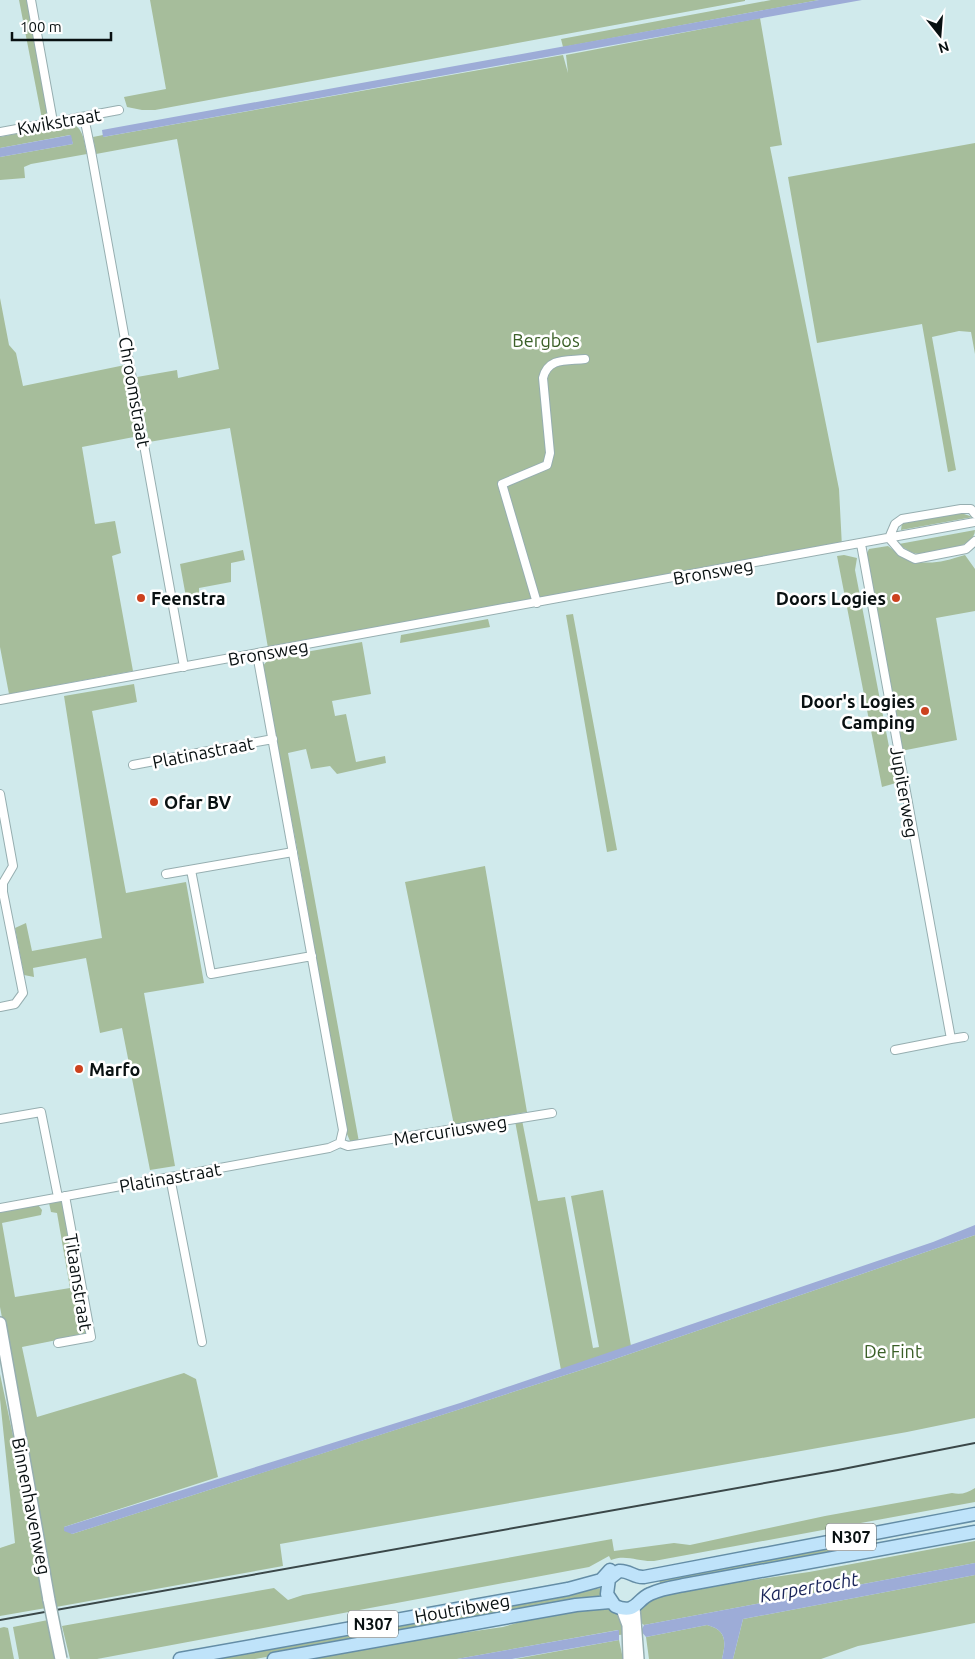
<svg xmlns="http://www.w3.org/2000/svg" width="975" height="1659" font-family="Ubuntu,sans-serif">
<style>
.green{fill:#a6bd9b}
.water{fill:#9dacd7}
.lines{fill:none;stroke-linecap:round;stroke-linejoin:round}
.street-casing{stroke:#96aeb0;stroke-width:10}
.secondary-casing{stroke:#96aeb0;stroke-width:14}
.primary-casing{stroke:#648da6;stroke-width:15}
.street{stroke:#fff;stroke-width:8}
.secondary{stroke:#fff;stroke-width:11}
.primary{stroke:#bfe3fa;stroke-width:12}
.rail{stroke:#3a4748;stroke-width:2}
.secondary-bridge-casing{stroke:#96aeb0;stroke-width:14;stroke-linecap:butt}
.secondary-bridge{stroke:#fff;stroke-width:11}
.poi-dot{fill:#cc421e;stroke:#fff;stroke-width:2}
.labels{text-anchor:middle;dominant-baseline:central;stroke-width:5;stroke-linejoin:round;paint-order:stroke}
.shield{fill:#fff;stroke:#525858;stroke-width:1}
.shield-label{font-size:16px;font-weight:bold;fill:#081011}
.street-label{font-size:18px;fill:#081011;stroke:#fff}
.park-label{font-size:18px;fill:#3a5f27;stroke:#fff}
.poi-label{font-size:18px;font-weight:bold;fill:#081011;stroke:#fff;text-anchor:start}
.water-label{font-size:19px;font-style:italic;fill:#1a2559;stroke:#fff}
</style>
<rect width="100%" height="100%" fill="#d0eaec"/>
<path class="green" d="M 19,0 L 28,0 L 49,110 L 48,115 L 42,119 Z
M 150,0 L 745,0 L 745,1 L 155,110 L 142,110 L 127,107 L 124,97 L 166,89 Z
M 771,0 L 819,0 L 563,47 L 561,39 Z
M 760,18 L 782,145 L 770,147 L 839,489 L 842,547 L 268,648 L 230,428 L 149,442 L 137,377 L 177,370 L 178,378 L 219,369 L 177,139 L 96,154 L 93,137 L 103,135 L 103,137 L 563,55 L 568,73 L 566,55 Z
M 69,123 C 84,126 84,142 87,154 L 31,164 L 24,167 L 25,178 L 0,180 L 0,157 L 73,144 L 70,135 L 0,148 L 0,137 Z
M 975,143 L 975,354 L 971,332 L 959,331 L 932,337 L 956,470 L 948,472 L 922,324 L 817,343 L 788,177 Z
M 0,298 L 9,345 L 16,353 L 23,386 L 125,365 L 139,436 L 82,447 L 95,524 L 115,521 L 121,553 L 112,556 L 133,671 L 9,694 L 0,647 Z
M 958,512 L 973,517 L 901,530 L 902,523 Z
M 975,530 C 975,548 935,554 920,554 C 913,554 905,549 899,544 Z
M 888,546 C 916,568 933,565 965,555 L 975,569 L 975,611 L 936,618 L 957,740 L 901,751 L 866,555 L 869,549 Z
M 243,550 L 245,560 L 231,563 L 231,582 L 199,588 L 199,595 L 186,597 L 180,564 Z
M 844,555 L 857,558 L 855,570 L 896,783 L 882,787 L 837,556 Z
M 573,614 L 617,850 L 607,852 L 566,615 Z
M 488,619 L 490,627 L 400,643 L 401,635 Z
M 362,642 L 371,694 L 332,701 L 335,716 L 346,714 L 356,762 L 385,756 L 386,763 L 337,774 L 330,766 L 311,769 L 306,749 L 288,753 L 359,1142 L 350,1141 L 347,1134 L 297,848 L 262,667 L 267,661 L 283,656 Z
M 134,684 L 137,702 L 92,711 L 126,893 L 186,882 L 204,983 L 144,993 L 175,1166 L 150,1170 L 122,1028 L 100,1033 L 86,958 L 33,968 L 34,977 L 24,975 L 15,928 L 26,923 L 32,951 L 102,938 L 64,696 Z
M 485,866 L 527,1112 L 454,1125 L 405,882 Z
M 522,1120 L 538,1201 L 565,1197 L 593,1348 L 599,1347 L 571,1196 L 603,1190 L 631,1346 L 561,1370 L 515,1121 Z
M 63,1200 L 87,1334 L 22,1347 L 37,1417 L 184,1373 L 196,1379 L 218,1477 L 64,1527 L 72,1534 L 609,1361 L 975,1235 L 975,1418 L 907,1432 L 280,1544 L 283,1566 L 56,1607 L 0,1307 L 0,1212 L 38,1205 L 42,1210 L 41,1215 L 2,1223 L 15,1297 L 70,1288 L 57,1213 L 51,1212 L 49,1203 Z
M 0,1374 L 34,1535 L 46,1608 L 0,1616 L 0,1548 L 15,1543 L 0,1399 Z
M 975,1488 L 975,1502 L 654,1561 C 639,1562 626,1554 611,1560 L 609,1556 L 589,1567 L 97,1659 L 70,1659 L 62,1626 L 274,1588 L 288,1600 L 303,1595 L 612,1539 L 614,1551 L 674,1543 L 690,1545 L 825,1516 L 952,1493 C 961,1495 967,1493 975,1488 Z
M 851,1541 L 854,1550 L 660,1584 L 659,1577 Z
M 975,1541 L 975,1563 L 644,1625 L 636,1619 L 638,1611 L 656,1594 L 809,1572 Z
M 975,1575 L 975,1623 L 858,1646 L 821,1659 L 733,1659 L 743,1619 Z
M 601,1588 L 603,1595 L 578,1601 L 255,1659 L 211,1659 Z
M 602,1604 L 618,1611 L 628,1634 L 619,1635 L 618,1630 L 457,1659 L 312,1659 L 413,1640 L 503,1627 L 547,1614 Z
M 48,1620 L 55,1659 L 19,1659 L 13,1627 Z
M 707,1625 C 727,1630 726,1642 722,1659 L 649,1659 L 646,1637 Z
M 4,1627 L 8,1628 L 14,1659 L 0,1659 L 0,1628 Z
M 619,1640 L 623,1659 L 515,1659 Z"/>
<path class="water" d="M 819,0 L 862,0 L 103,137 L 102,130 Z
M 71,135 L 73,144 L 0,157 L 0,148 Z
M 975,1225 L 975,1235 L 609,1361 L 94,1527 L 72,1534 L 64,1531 L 64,1527 L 460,1403 L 933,1242 Z
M 975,1563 L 975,1575 L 743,1619 L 733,1659 L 722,1659 C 726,1642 727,1630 707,1625 L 646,1637 L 641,1631 L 644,1625 Z
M 619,1630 L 619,1640 L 512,1659 L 457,1659 Z"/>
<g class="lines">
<defs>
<path id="street" d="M 31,0 L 53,122
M 84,117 L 91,151 L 184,667
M 0,132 L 119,110
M 975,514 L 971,509 L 961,509 L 902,519 L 895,524 L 889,538 L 901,552 L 915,559 L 966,549 L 975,541
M 861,544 L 951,1039 L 895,1050
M 537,603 L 502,484 L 547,465 L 550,453 L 543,378 C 548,357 567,361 585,359
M 0,700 L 975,522
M 133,765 L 273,739
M 0,794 L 13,866 L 3,883 L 3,892 L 23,993 L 15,1004 L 0,1007
M 191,870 L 211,974 L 312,956
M 166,874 L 293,852
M 951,1039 L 964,1037
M 0,1119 L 41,1112 L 58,1197
M 340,1143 L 348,1146 L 552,1113
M 170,1177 L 202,1342
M 0,1208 L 329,1148 L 340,1143 L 343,1130 L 257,654
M 58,1343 L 91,1337 L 65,1196"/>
<path id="secondary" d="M 0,1323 L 49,1600
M 634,1607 L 638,1659
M 622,1609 L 628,1625 L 629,1659"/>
<path id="primary" d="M 975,1514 L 644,1577 C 634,1578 629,1570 619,1571 L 609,1579 L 607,1594 L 615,1606 C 636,1615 636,1600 650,1594 C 660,1589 673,1587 684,1585 L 975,1532
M 180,1659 L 568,1589 L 601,1580 L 610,1570
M 274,1659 L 576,1605 L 610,1602"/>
</defs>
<use href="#street" class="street-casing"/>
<use href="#secondary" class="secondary-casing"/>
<use href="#primary" class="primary-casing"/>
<use href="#street" class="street"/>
<use href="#secondary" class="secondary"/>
<use href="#primary" class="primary"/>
<path class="rail" d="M 0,1620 L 838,1470 L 975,1443"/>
<defs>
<path id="secondary-bridge" d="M 49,1600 L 61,1659"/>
</defs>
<use href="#secondary-bridge" class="secondary-bridge-casing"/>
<use href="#secondary-bridge" class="secondary-bridge"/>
</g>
<g class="poi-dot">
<circle cx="141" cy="598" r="5"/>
<circle cx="896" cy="598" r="5"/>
<circle cx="925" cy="711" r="5"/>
<circle cx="154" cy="802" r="5"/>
<circle cx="79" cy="1069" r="5"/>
</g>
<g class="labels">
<g class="shield">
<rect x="826" y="1523.5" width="50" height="27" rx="4"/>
<rect x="348" y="1610.5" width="50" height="27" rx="4"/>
</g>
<g class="shield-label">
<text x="851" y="1537">N307</text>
<text x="373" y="1624">N307</text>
</g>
<g class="street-label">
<text transform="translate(59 121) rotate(-10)">Kwikstraat</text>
<text transform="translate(135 392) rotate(80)">Chroomstraat</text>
<text transform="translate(713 571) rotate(-10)">Bronsweg</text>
<text transform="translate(268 652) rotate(-10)">Bronsweg</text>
<text transform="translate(203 752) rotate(-11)">Platinastraat</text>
<text transform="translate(905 792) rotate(80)">Jupiterweg</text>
<text transform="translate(450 1130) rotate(-9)">Mercuriusweg</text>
<text transform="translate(170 1177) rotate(-10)">Platinastraat</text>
<text transform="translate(79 1282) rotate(81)">Titaanstraat</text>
<text transform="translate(32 1506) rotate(79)">Binnenhavenweg</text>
<text transform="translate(462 1608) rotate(-10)">Houtribweg</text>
</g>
<g class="park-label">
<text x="546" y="340">Bergbos</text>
<text x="893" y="1351">De Fint</text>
</g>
<g class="poi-label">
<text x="151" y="598">Feenstra</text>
<text x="886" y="598" text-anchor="end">Doors Logies</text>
<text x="915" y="701" text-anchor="end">Door's Logies<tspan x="915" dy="21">Camping</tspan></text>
<text x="164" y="802">Ofar BV</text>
<text x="89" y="1069">Marfo</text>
</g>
<g class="water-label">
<text transform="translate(809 1587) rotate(-10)">Karpertocht</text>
</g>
</g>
<g transform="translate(940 35) rotate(163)" stroke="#ffffff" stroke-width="4" paint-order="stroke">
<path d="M0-4L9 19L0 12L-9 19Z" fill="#081011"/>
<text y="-8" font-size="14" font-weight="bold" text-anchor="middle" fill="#081011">N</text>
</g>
<path d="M12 32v8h99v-8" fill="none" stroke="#081011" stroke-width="2.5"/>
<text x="20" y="32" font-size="15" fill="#081011" stroke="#ffffff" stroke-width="4" paint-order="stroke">100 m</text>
</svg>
